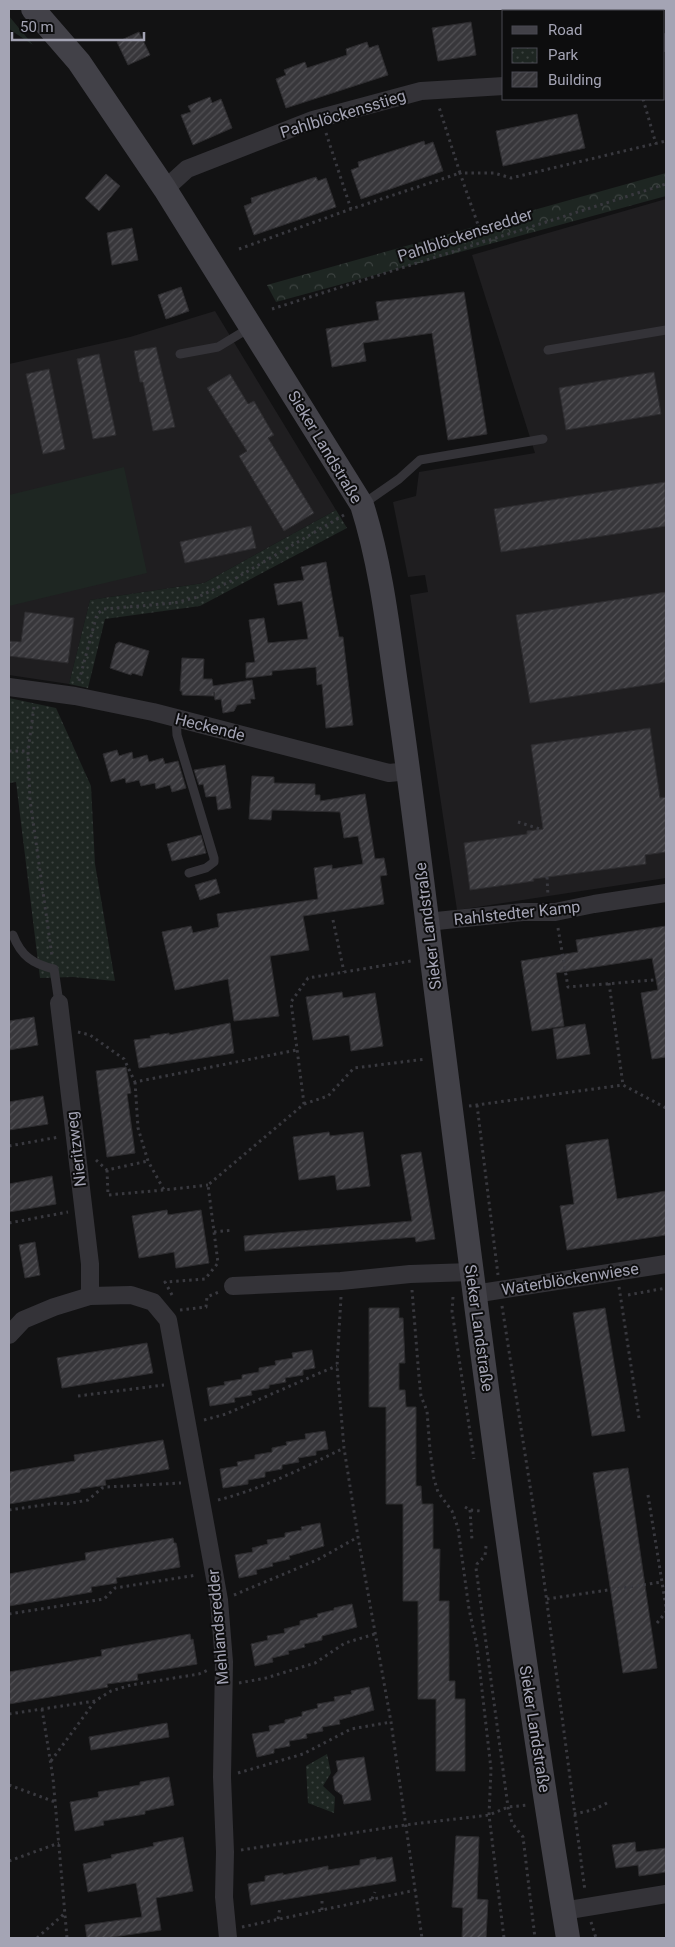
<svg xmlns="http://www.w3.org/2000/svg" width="675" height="1947" font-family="Roboto,sans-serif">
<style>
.built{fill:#1f1e20}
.green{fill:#1e2622}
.forest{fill:url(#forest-crowns)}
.park{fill:url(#park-dots)}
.building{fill:url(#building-hatch);stroke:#2d2c2f}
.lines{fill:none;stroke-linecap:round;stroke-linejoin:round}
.path{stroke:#39393f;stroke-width:3;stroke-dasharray:2.5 4;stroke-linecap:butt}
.service{stroke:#343338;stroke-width:9}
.minor{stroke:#343338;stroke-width:18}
.secondary{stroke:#424148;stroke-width:24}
.labels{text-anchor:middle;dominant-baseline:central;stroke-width:4;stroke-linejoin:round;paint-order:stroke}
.street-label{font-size:16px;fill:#a4a4b4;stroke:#0d0d0e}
</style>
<defs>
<pattern id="forest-crowns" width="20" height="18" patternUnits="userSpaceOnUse" patternTransform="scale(1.25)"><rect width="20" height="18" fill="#1e2622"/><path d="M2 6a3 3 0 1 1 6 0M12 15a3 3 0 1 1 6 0" fill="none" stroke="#3c4240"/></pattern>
<pattern id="park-dots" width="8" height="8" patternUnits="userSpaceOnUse" patternTransform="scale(1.25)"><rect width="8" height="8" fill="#1e2622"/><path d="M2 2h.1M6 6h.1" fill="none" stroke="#3c4240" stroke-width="1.8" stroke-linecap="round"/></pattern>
<pattern id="building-hatch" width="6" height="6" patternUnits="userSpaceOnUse" patternTransform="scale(1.25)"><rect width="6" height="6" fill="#38373b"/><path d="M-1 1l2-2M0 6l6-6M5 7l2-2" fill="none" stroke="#525155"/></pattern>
</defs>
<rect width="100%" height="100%" fill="#121213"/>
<path class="built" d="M 666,199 L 666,878 L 457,910 L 410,595 L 428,592 L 425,575 L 408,577 L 393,502 L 416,496 L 419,472 L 535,453 L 472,255 Z
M 215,311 L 336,510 L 204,583 L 90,600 L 69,684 L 9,675 L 9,364 L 130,337 Z"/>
<path class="green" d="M 9,16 L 33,45 L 9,29 Z
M 124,467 L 147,573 L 9,606 L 9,495 Z"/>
<path class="forest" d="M 666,173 L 666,196 L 276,302 L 267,285 Z"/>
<path class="park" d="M 336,510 L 347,528 L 200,606 L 105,619 L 88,688 L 69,684 L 90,600 L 204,583 Z
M 9,698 L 56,708 L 91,786 L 95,864 L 115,981 L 73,977 L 40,978 L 16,782 L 9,783 Z
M 327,1754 L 331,1773 L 323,1786 L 335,1797 L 334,1813 L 308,1803 L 306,1766 Z"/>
<path class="building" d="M 471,22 L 476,55 L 438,61 L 432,28 Z
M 139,32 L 150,55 L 128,65 L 117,42 Z
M 367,42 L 369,48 L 378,45 L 388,75 L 286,108 L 276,79 L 286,75 L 284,70 L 305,62 L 307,68 L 347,55 L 346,49 Z
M 210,97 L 212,103 L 221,99 L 232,128 L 193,145 L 181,115 L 191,112 L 188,106 Z
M 577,114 L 585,148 L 503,166 L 496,131 Z
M 424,141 L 425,145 L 433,142 L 443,171 L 361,199 L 351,170 L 359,167 L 358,162 Z
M 106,174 L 120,186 L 99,211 L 85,198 Z
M 316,177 L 318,181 L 326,178 L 336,207 L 254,235 L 244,206 L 252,203 L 251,198 Z
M 132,228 L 138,260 L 112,265 L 107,233 Z
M 181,287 L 189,311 L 166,319 L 158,295 Z
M 464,292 L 487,434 L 448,440 L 432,333 L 363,343 L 366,361 L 332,367 L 326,329 L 379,320 L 376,302 Z
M 156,347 L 175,427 L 153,431 L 143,382 L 140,382 L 134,351 Z
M 99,354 L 116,435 L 93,439 L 77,359 Z
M 49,369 L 65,449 L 43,454 L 26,374 Z
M 654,372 L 661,414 L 566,430 L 559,388 Z
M 230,374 L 248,404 L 254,401 L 269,427 L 274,435 L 268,438 L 314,513 L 284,531 L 239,456 L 247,451 L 207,388 Z
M 665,482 L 666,526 L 501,552 L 494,509 Z
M 251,526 L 256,548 L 185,563 L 180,542 Z
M 326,562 L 339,637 L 343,637 L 353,725 L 326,728 L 322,684 L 317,685 L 316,667 L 272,671 L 272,675 L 246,678 L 246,663 L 255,662 L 249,620 L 264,618 L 268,643 L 308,639 L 302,601 L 278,605 L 274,584 L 304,580 L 301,567 Z
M 666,592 L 666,682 L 530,703 L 516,615 Z
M 25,612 L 74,618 L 68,663 L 9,656 L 9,641 L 21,642 Z
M 119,642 L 149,651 L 142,676 L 132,673 L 131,675 L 110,668 L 116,644 Z
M 182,658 L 204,659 L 203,679 L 212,679 L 213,686 L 252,680 L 255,699 L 250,699 L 251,703 L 237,705 L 234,711 L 223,713 L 221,699 L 215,700 L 214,692 L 214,696 L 182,695 L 182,691 L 180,691 Z
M 650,728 L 660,798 L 666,797 L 666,852 L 645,855 L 646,864 L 533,879 L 534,881 L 470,890 L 464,843 L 527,834 L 527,831 L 543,829 L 531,745 Z
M 117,750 L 119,756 L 132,752 L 133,759 L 147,755 L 149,762 L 163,758 L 165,764 L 178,761 L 186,788 L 172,792 L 170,785 L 156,789 L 155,783 L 141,786 L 139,780 L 126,783 L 125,778 L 111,782 L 103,754 Z
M 225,765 L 231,808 L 218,810 L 216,796 L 206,797 L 203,784 L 199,785 L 194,770 Z
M 252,776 L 274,777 L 274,783 L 315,784 L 315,795 L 320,795 L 320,801 L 365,794 L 375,859 L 384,858 L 387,875 L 380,876 L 384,904 L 303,916 L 309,950 L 270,956 L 279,1016 L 234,1021 L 228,979 L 175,990 L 162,932 L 191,926 L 193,933 L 219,927 L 217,914 L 318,899 L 314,868 L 332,865 L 332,869 L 363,864 L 358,836 L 344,838 L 340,812 L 272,810 L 271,820 L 249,819 Z
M 201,835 L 206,853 L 172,861 L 167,844 Z
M 216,879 L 220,893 L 200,900 L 195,885 Z
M 666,926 L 666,1057 L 652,1059 L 641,993 L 658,990 L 652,958 L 556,973 L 564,1026 L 532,1031 L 521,961 L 578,952 L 576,940 Z
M 342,992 L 343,998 L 375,993 L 383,1046 L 351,1051 L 349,1035 L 313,1040 L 306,997 Z
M 34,1017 L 38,1045 L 9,1050 L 9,1021 Z
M 230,1023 L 234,1053 L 139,1068 L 134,1040 L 151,1038 L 150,1036 L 169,1033 L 169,1035 Z
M 585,1024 L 590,1054 L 557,1059 L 553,1029 Z
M 126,1067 L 131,1093 L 127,1094 L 135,1153 L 107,1157 L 96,1071 Z
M 43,1096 L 48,1124 L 9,1130 L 9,1102 Z
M 329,1132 L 330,1136 L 363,1132 L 370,1186 L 337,1190 L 335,1175 L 299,1180 L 293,1137 Z
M 608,1139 L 617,1199 L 666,1191 L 666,1235 L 567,1250 L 560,1206 L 574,1204 L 566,1145 Z
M 421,1152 L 435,1239 L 416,1242 L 415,1237 L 245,1251 L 244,1236 L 412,1221 L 401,1155 Z
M 52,1176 L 56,1204 L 9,1212 L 9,1184 Z
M 167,1210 L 168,1215 L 201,1210 L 209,1263 L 176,1268 L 174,1252 L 139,1258 L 132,1216 Z
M 35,1242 L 40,1275 L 25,1278 L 19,1245 Z
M 369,1308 L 399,1308 L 399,1318 L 403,1318 L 405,1363 L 399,1363 L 399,1390 L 405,1390 L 406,1407 L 416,1407 L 416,1486 L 421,1486 L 422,1504 L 433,1504 L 433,1549 L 440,1549 L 439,1601 L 449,1601 L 449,1681 L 455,1681 L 455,1699 L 465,1699 L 465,1771 L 436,1771 L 436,1699 L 418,1699 L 418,1601 L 403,1601 L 403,1504 L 386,1504 L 386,1407 L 369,1407 Z
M 605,1308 L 625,1431 L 592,1436 L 573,1313 Z
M 147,1343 L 153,1373 L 62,1388 L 57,1358 Z
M 312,1350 L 315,1368 L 303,1370 L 303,1375 L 285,1378 L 286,1382 L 269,1385 L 269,1388 L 251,1391 L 252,1395 L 234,1398 L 235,1402 L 210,1406 L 207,1388 L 225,1385 L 224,1382 L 242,1379 L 242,1375 L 259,1372 L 259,1368 L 276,1365 L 275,1361 L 293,1358 L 292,1353 Z
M 325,1431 L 328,1449 L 316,1451 L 316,1455 L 298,1458 L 299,1462 L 282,1465 L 282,1469 L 265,1472 L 265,1477 L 248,1480 L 248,1484 L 223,1488 L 220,1469 L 238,1466 L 237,1462 L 255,1459 L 255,1455 L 272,1452 L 272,1448 L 287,1445 L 286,1442 L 306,1439 L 305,1434 Z
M 163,1440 L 169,1469 L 105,1480 L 106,1485 L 80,1489 L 80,1492 L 9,1504 L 9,1472 L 75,1461 L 74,1455 Z
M 628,1468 L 657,1668 L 623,1673 L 593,1473 Z
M 320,1523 L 324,1546 L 289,1556 L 290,1559 L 272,1563 L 273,1566 L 256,1570 L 257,1574 L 239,1578 L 235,1555 L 253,1552 L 252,1548 L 268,1544 L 267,1540 L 285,1537 L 285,1533 L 302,1530 L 301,1527 Z
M 173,1538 L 174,1543 L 176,1543 L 177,1547 L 180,1567 L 116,1578 L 117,1583 L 91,1587 L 92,1592 L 9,1606 L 9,1574 L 86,1560 L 85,1553 Z
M 352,1604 L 357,1627 L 322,1636 L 322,1640 L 304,1644 L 305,1647 L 288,1651 L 289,1654 L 272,1658 L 273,1662 L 255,1666 L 251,1644 L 268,1640 L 267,1636 L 285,1633 L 284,1629 L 300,1625 L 300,1621 L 318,1617 L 317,1614 L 334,1610 L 334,1608 Z
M 190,1634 L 191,1640 L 193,1639 L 197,1664 L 137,1674 L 138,1680 L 107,1684 L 108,1687 L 9,1704 L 9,1672 L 102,1656 L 101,1650 Z
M 369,1687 L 374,1710 L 339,1720 L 340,1724 L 322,1727 L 323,1731 L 306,1734 L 307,1738 L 289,1741 L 290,1746 L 274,1749 L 274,1753 L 257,1757 L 252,1734 L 270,1731 L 269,1726 L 285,1723 L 285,1720 L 302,1716 L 302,1712 L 318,1708 L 317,1704 L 335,1701 L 334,1697 L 352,1694 L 351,1691 Z
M 167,1723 L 169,1737 L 91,1750 L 89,1737 Z
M 364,1757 L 371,1800 L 344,1804 L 342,1795 L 335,1790 L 333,1777 L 338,1771 L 336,1761 Z
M 169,1777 L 174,1805 L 145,1811 L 145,1814 L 103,1821 L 104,1825 L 75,1831 L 70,1802 L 99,1797 L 98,1792 L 140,1785 L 140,1782 Z
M 456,1836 L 479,1837 L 477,1899 L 488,1900 L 486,1938 L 462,1938 L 463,1908 L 452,1907 Z
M 183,1837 L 193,1891 L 156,1898 L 161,1930 L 106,1938 L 87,1938 L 85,1925 L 142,1917 L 136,1883 L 88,1892 L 83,1864 L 112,1858 L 111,1855 L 154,1846 L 153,1843 Z
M 635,1842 L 636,1852 L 666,1848 L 666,1872 L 639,1876 L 638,1865 L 616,1868 L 612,1845 Z
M 376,1857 L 376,1860 L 392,1857 L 396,1881 L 251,1905 L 248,1884 L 265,1881 L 265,1876 L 283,1873 L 283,1875 L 328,1866 L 328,1870 L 360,1865 L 360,1860 Z"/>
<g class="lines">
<path class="path" d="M 643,99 L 656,144
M 326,133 L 351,209 L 460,173 L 439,107
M 484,242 L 460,173 L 494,173 L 511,178 L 666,141
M 239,249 L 351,209
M 272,309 L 666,184
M 79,681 L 97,614 L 104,609 L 174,603 L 198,597 L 231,581 L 344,515
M 34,707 L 28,751 L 30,800 L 52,956
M 9,751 L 28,751
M 518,822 L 540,829
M 547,877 L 548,896
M 333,920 L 344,972
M 558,928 L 568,987 L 666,979
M 609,983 L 623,1085
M 78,1032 L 90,1035 L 124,1059 L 135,1082 L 297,1050
M 135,1082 L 138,1128 L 148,1161 L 164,1190 L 208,1185
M 304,1104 L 328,1096 L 354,1068 L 426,1059
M 477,1105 L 498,1275
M 469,1106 L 623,1085 L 666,1108
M 9,1146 L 59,1137
M 96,1160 L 107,1170 L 148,1161
M 107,1170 L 108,1195 L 164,1190
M 9,1223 L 68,1212
M 214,1232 L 233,1230
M 619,1287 L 639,1418
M 412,1290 L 419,1377 L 421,1396 L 427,1411 L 430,1450 L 434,1479 L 438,1492 L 452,1511 L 458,1528 L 469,1609 L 477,1646 L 491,1769 L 489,1815 L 504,1938
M 172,1295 L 165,1282 L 205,1279 L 218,1263 L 208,1185 L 304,1104 L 291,1002 L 308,978 L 411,961
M 628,1295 L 666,1288
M 341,1297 L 337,1366 L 344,1448 L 358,1537 L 391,1722 L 422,1938
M 453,1297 L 452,1311 L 474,1459
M 502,1306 L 540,1550 L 585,1891
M 180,1310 L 206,1307 L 207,1297 L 219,1292
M 78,1396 L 164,1385
M 204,1420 L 226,1414 L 322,1372 L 337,1366
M 648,1495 L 666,1607
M 218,1500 C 262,1489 303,1468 344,1448
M 465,1507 L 470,1510 L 481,1511
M 9,1510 L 57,1503 L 67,1504 L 88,1500 L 102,1488 L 107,1487 L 181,1483
M 470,1510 L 472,1540
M 486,1546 L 485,1556 L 477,1564 L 476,1568 L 508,1807 L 512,1823 L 523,1837 L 535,1938
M 234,1595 L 317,1560 L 358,1537
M 547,1599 L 662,1582
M 9,1614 L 104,1599 L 115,1588 L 197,1575
M 657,1623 L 666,1612
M 239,1683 L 266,1678 L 315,1663 L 345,1643 L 375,1634
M 42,1709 L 53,1778 L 67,1938
M 9,1714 L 95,1701 L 111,1691 L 131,1685 L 199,1674 L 208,1670
M 51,1761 L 95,1701
M 238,1773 L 303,1754 L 351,1729 L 391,1722
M 9,1785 L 55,1802
M 574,1814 L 593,1810 L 609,1802
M 241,1850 L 405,1825 L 489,1815 L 508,1807 L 528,1805
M 9,1861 L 59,1843
M 372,1899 L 375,1892
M 322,1910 L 322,1900
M 278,1919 L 280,1907
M 591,1922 L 596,1938
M 242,1927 L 416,1890
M 37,1938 L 65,1913"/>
<path class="service" d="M 548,350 L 666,330
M 180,354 L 218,347 L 251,327
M 363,504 L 399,479 L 420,460 L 543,439
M 176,718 L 177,735 L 214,858 L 214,862 L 206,868 L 189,873
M 13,935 C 21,956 33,964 54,969 L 59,1003"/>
<path class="minor" d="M 664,43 L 666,42
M 165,189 L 187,169 L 313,120 L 421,91 L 504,86
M 9,687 L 75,696 L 153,712 L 389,773 L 409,771
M 427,922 L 523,912 L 555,912 L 594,904 L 666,893
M 59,1003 L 90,1264 L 90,1296
M 233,1286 L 341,1281 L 410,1274 L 471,1272
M 474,1294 L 666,1264
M 9,1335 L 23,1320 L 54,1307 L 90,1296 L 131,1295 L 153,1302 L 168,1320 L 219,1600 L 224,1662 L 222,1777 L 225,1852 L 224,1897 L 228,1938
M 563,1911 L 666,1894"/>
<path class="secondary" d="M 33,9 L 79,62 L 165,189 L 362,505 C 381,565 388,628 397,691 C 413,799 425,907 439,1015 C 478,1324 517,1632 568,1938"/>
</g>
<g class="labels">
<g class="street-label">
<text transform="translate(343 114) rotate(-17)">Pahlblöckensstieg</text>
<text transform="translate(465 235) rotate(-18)">Pahlblöckensredder</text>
<text transform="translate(325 447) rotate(59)">Sieker Landstraße</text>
<text transform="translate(210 727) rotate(14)">Heckende</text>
<text transform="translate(517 913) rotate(-6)">Rahlstedter Kamp</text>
<text transform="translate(428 926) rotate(-97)">Sieker Landstraße</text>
<text transform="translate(76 1149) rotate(-97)">Nieritzweg</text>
<text transform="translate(570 1279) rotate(-9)">Waterblöckenwiese</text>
<text transform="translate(479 1328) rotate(82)">Sieker Landstraße</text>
<text transform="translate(218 1627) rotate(-95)">Mehlandsredder</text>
<text transform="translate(535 1729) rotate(81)">Sieker Landstraße</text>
</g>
</g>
<rect width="675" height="1947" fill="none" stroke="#a4a4b4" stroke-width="20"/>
<rect x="502" y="10" width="162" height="90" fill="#0d0d0e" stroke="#494950"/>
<rect x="512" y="26" width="25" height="8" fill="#424148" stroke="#494950"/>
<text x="548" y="35" font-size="15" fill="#a4a4b4">Road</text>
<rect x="512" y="48" width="25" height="15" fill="url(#park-dots)" stroke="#494950"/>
<text x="548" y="60" font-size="15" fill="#a4a4b4">Park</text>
<rect x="512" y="72" width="25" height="15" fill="url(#building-hatch)" stroke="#494950"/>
<text x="548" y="85" font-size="15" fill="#a4a4b4">Building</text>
<path d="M12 32v8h132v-8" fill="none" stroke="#a4a4b4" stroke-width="2.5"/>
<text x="20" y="32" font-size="15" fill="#a4a4b4" stroke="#0d0d0e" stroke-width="4" paint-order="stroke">50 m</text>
</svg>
